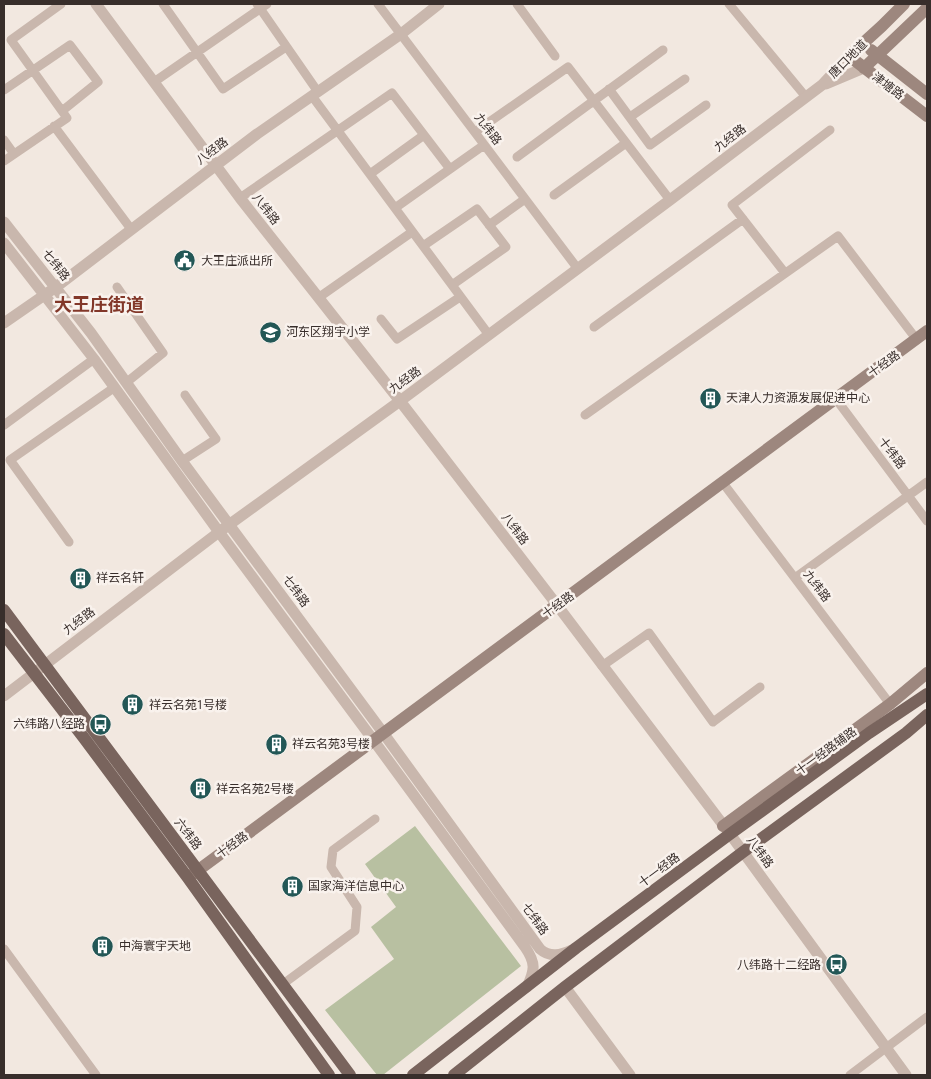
<svg xmlns="http://www.w3.org/2000/svg" width="931" height="1079" font-family="'Roboto Condensed','Noto Sans SC',sans-serif">
<style>
.green{fill:#b8c0a1}
.lines{fill:none;stroke-linecap:round;stroke-linejoin:round}
.minor{stroke:#c9b7ad;stroke-width:9}
.tertiary{stroke:#c9b7ad;stroke-width:11}
.secondary{stroke:#9d877e;stroke-width:12}
.primary{stroke:#79645d;stroke-width:12}
.labels{text-anchor:middle;dominant-baseline:central;stroke-width:5;stroke-linejoin:round;paint-order:stroke}
.street-label{font-size:12px;fill:#382e2b;stroke:#f9f2ed}
.poi-label{font-size:12px;fill:#382e2b;stroke:#f9f2ed;text-anchor:start}
.district-label{font-size:18px;font-weight:bold;fill:#823729;stroke:#f9f2ed}
</style>
<rect width="100%" height="100%" fill="#f2e8e0"/>
<path class="green" d="M 415,826 L 521,966 L 383,1075 L 377,1075 L 325,1010 L 394,959 L 371,927 L 396,907 L 365,864 Z"/>
<g class="lines">
<path class="minor" d="M 163,4 L 223,89 L 286,47
M 257,4 L 318,92
M 378,4 L 578,269
M 517,4 L 555,56
M 729,4 L 806,97
M 154,82 L 267,4
M 609,89 L 650,145 L 706,105
M 4,90 L 70,45 L 98,82 L 62,111
M 312,96 L 489,335
M 630,117 L 685,79
M 54,126 L 131,229
M 475,132 L 568,67 L 670,200
M 4,140 L 14,154
M 517,157 L 663,50
M 4,161 L 67,118 L 11,40 L 61,4
M 370,174 L 424,135
M 554,195 L 626,143
M 240,198 L 392,93 L 450,169 L 484,145
M 395,208 L 450,169
M 489,225 L 525,199
M 423,246 L 477,209 L 506,247 L 452,285
M 785,273 L 732,205 L 830,130
M 117,287 L 163,353 L 127,382
M 318,298 L 412,232
M 381,319 L 397,339 L 460,297
M 594,327 L 743,219
M 836,399 L 927,521
M 585,415 L 838,236 L 917,340
M 4,425 L 94,359
M 182,461 L 216,439 L 185,395
M 723,483 L 890,704
M 69,542 L 10,460 L 115,387
M 795,578 L 927,482
M 602,666 L 649,633 L 713,722 L 760,687
M 4,949 L 96,1075
M 283,984 L 355,931 L 357,907 L 331,867 L 333,850 L 375,819
M 850,1075 L 927,1017"/>
<path class="tertiary" d="M 96,4 L 240,198 L 400,401 L 557,605 L 730,834 L 906,1075
M 826,84 L 864,68
M 4,222 L 91,333 L 182,461 L 384,734 L 540,949 C 550,958 561,955 572,950
M 4,243 L 94,359 L 219,532 L 374,741 L 525,947 C 536,963 535,970 527,987
M 4,323 L 56,287 L 257,134 L 401,34 L 439,4
M 4,696 L 219,532 L 400,401 L 670,200 L 822,85 L 849,56
M 565,987 L 630,1075"/>
<path class="secondary" d="M 904,4 L 882,26 L 849,56 L 927,116
M 871,50 L 927,94
M 864,68 L 927,8
M 723,826 L 890,704 L 927,673
M 189,877 L 927,331"/>
<path class="primary" d="M 4,610 L 350,1075
M 4,634 L 84,738 L 188,878 L 329,1075
M 413,1075 L 576,948 L 730,834 L 869,733 L 927,694
M 454,1075 L 565,987 L 743,852 L 906,733 L 927,715"/>
</g>
<defs>
<symbol id="civic-disc" viewBox="-11 -11 22 22"><circle r="9.5" fill="#235756" stroke="#f9f2ed"/><path d="M-.6-6.5H3V-4.5H.6V-3L4-1V1h2V6H-6V1h2V-1L-.6-3ZM-1.2 2.5V6h2.4V2.5Z" fill="#fff"/></symbol>
<symbol id="school-disc" viewBox="-11 -11 22 22"><circle r="9.5" fill="#235756" stroke="#f9f2ed"/><path d="M0-5L7-2L0 1L-7-2ZM-4 1L0 2.5L4 1V4Q0 6-4 4Z" fill="#fff"/></symbol>
<symbol id="building-disc" viewBox="-11 -11 22 22"><circle r="9.5" fill="#235756" stroke="#f9f2ed"/><path d="M-4-6H4V6H1V3H-1V6H-4ZM-2.5-4.3h1.7v1.8h-1.7ZM.8-4.3h1.7v1.8H.8ZM-2.5-1h1.7V.8h-1.7ZM.8-1h1.7V.8H.8Z" fill="#fff"/></symbol>
<symbol id="bus-disc" viewBox="-11 -11 22 22"><circle r="9.5" fill="#235756" stroke="#f9f2ed"/><path d="M-5-6H5V4H4V6H2V4H-2V6H-4V4H-5ZM-3.5-4V0h7V-4ZM-3.5 1.2v1.5H-2V1.2ZM2 1.2v1.5H3.5V1.2Z" fill="#fff"/></symbol>
</defs>
<g fill-rule="evenodd">
<use href="#civic-disc" x="172" y="248" width="25" height="25"/>
<use href="#school-disc" x="258" y="320" width="25" height="25"/>
<use href="#building-disc" x="698" y="386" width="25" height="25"/>
<use href="#building-disc" x="68" y="566" width="25" height="25"/>
<use href="#building-disc" x="120" y="692" width="25" height="25"/>
<use href="#bus-disc" x="88" y="712" width="25" height="25"/>
<use href="#building-disc" x="264" y="732" width="25" height="25"/>
<use href="#building-disc" x="188" y="776" width="25" height="25"/>
<use href="#building-disc" x="280" y="874" width="25" height="25"/>
<use href="#building-disc" x="90" y="934" width="25" height="25"/>
<use href="#bus-disc" x="824" y="952" width="25" height="25"/>
</g>
<g class="labels">
<g class="street-label">
<text transform="translate(848 59) rotate(-45)">唐口地道</text>
<text transform="translate(888 86) rotate(37)">津塘路</text>
<text transform="translate(488 129) rotate(53)">九纬路</text>
<text transform="translate(730 138) rotate(-37)">九经路</text>
<text transform="translate(212 151) rotate(-37)">八经路</text>
<text transform="translate(266 209) rotate(52)">八纬路</text>
<text transform="translate(56 265) rotate(52)">七纬路</text>
<text transform="translate(884 364) rotate(-36)">十经路</text>
<text transform="translate(405 380) rotate(-36)">九经路</text>
<text transform="translate(892 453) rotate(53)">十纬路</text>
<text transform="translate(515 529) rotate(53)">八纬路</text>
<text transform="translate(817 586) rotate(53)">九纬路</text>
<text transform="translate(296 591) rotate(54)">七纬路</text>
<text transform="translate(558 605) rotate(-36)">十经路</text>
<text transform="translate(79 621) rotate(-37)">九经路</text>
<text transform="translate(826 751) rotate(-36)">十一经路辅路</text>
<text transform="translate(188 834) rotate(53)">六纬路</text>
<text transform="translate(232 845) rotate(-36)">十经路</text>
<text transform="translate(760 852) rotate(54)">八纬路</text>
<text transform="translate(659 870) rotate(-37)">十一经路</text>
<text transform="translate(535 919) rotate(54)">七纬路</text>
</g>
<g class="poi-label">
<text x="201" y="261">大王庄派出所</text>
<text x="286" y="332">河东区翔宇小学</text>
<text x="726" y="398">天津人力资源发展促进中心</text>
<text x="96" y="578">祥云名轩</text>
<text x="149" y="705">祥云名苑1号楼</text>
<text x="85" y="724" text-anchor="end">六纬路八经路</text>
<text x="292" y="744">祥云名苑3号楼</text>
<text x="216" y="789">祥云名苑2号楼</text>
<text x="308" y="886">国家海洋信息中心</text>
<text x="119" y="946">中海寰宇天地</text>
<text x="821" y="965" text-anchor="end">八纬路十二经路</text>
</g>
<g class="district-label">
<text x="99" y="304">大王庄街道</text>
</g>
</g>
<rect width="931" height="1079" fill="none" stroke="#382e2b" stroke-width="10"/>
</svg>
